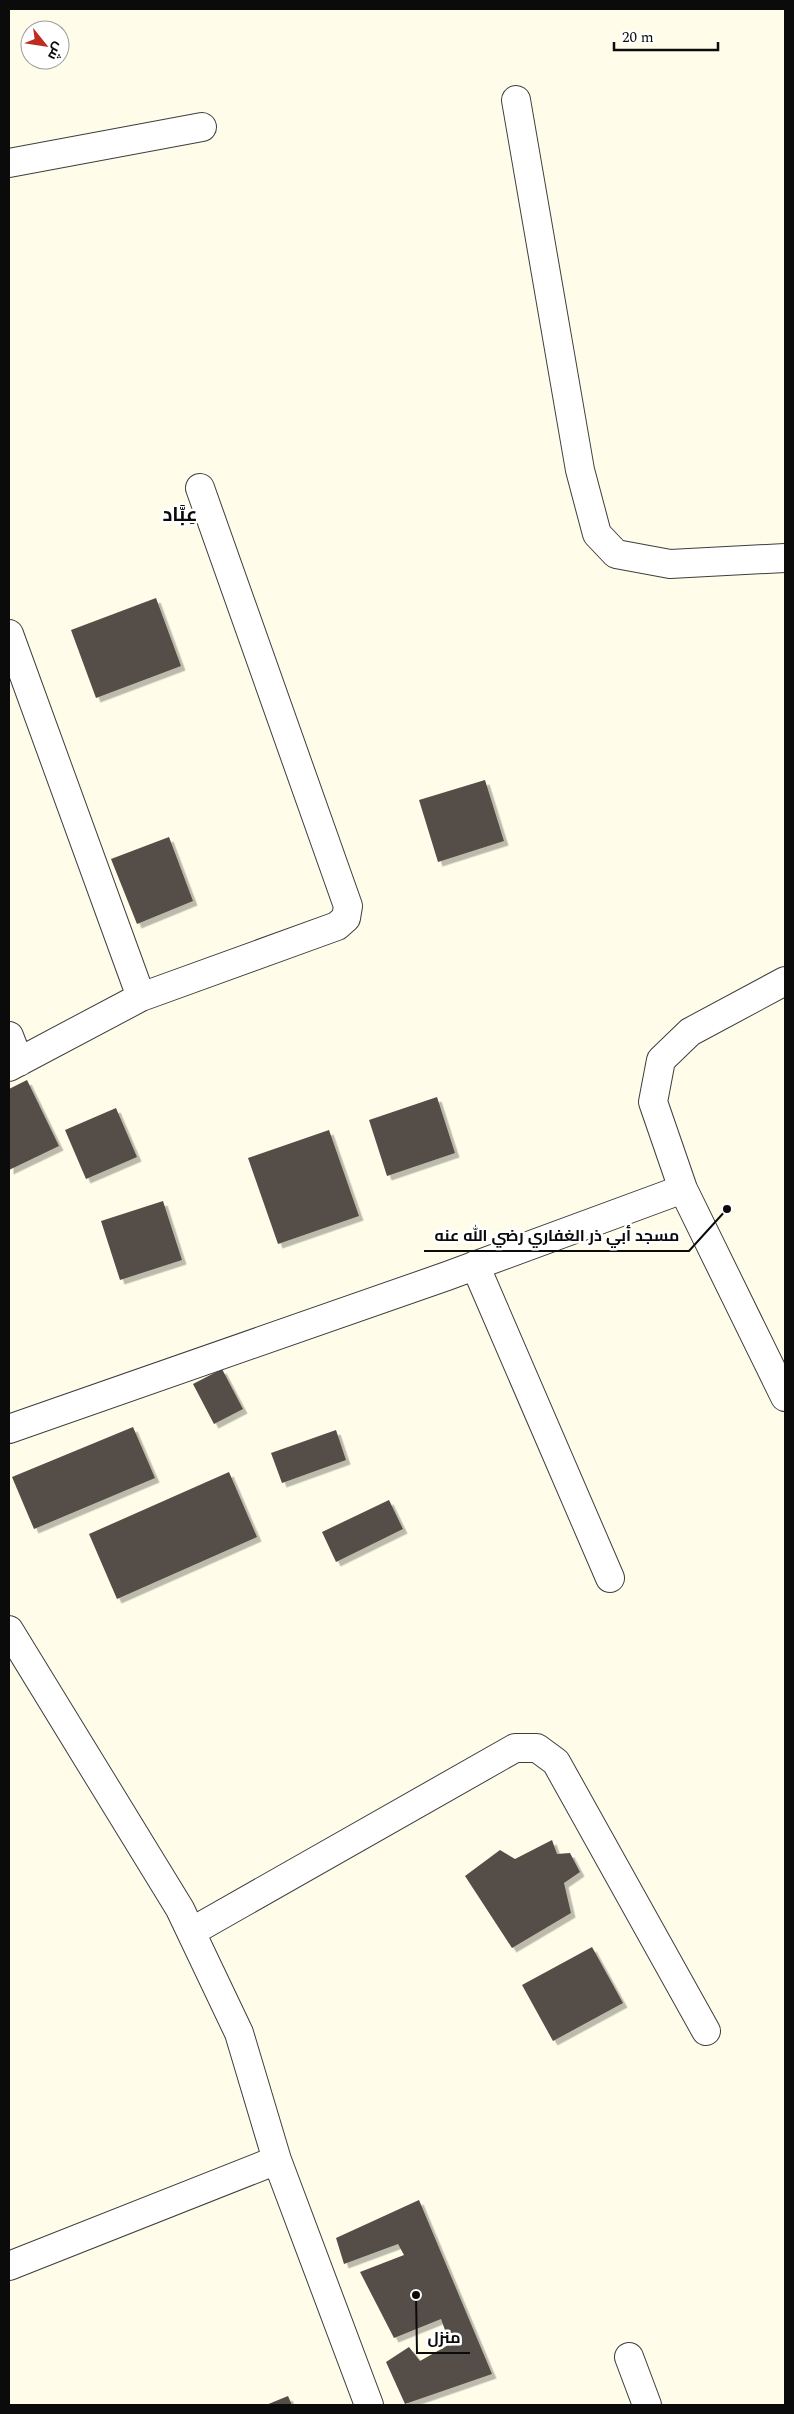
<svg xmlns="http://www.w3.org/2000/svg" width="794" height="2414" font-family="Spectral,Cairo,serif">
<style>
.building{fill:#544d47;filter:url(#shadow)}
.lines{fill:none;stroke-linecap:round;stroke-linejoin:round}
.street-casing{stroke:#3e3e3e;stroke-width:30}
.street{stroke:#fff;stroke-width:28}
.labels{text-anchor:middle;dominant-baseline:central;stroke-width:5;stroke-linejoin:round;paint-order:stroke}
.district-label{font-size:20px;font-weight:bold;fill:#0b0b0b;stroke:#fff}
.leader{fill:none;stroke:#0b0b0b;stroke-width:2}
.callout-dot{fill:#0b0b0b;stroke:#fff;stroke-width:2}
.callout-label{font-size:16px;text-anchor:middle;font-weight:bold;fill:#0b0b0b;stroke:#fff;stroke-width:5;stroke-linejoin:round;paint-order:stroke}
</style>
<defs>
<filter id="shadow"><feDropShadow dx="4.5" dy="4.5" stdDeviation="0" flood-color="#0004"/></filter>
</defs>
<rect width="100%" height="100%" fill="#fffde9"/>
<path class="building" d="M 156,598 L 181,666 L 96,698 L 71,630 Z
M 485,780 L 504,841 L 438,862 L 419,800 Z
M 169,837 L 193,901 L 137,924 L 111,859 Z
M 27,1080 L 59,1146 L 9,1170 L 9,1089 Z
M 437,1097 L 455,1153 L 387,1176 L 369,1120 Z
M 116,1108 L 137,1157 L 86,1179 L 65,1130 Z
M 329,1130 L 359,1216 L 278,1244 L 248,1158 Z
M 163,1201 L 182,1260 L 120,1280 L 101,1221 Z
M 222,1369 L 243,1409 L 214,1424 L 193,1384 Z
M 133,1427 L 155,1478 L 34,1529 L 12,1477 Z
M 336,1430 L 346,1460 L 282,1483 L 271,1453 Z
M 229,1472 L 257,1537 L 117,1599 L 89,1534 Z
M 389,1500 L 403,1529 L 336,1562 L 322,1532 Z
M 552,1840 L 557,1854 L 570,1853 L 580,1872 L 564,1883 L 571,1913 L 512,1948 L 465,1876 L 500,1850 L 515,1859 Z
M 592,1947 L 623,2003 L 553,2041 L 522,1985 Z
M 419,2200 L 492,2374 L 405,2404 L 386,2362 L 409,2347 L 420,2361 L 450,2344 L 441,2319 L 394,2338 L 360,2272 L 404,2255 L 398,2244 L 344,2264 L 336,2238 Z
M 288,2396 L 292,2405 L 266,2405 Z"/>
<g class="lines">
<defs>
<path id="street" d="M 516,100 L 580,470 L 597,534 L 616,554 L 670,564 L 785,558
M 9,163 L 202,127
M 785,981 L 690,1032 L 661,1060 L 653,1102 L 683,1189 L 785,1397
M 141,997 L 337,926 L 346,918 L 348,906 L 200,488
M 9,1036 L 19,1062
M 9,1067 L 141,997 L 9,634
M 475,1265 L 610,1578
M 9,1429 L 447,1276 L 683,1189
M 9,1630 L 180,1909 L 239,2033 L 277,2160 L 369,2405
M 191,1932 L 515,1748 L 537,1748 L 556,1762 L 706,2031
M 9,2266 L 277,2160
M 629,2357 L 647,2405"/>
</defs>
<use href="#street" class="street-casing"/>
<use href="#street" class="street"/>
</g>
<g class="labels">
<g class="district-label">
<text x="180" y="515">عِبَّاد</text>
</g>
</g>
<path class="leader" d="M727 1209L689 1251H424M416 2295L417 2353H470"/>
<g class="callout-dot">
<circle cx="727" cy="1209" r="5"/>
<circle cx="416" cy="2295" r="5"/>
</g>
<g class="callout-label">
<text x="557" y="1241">مسجد أبي ذر الغفاري رضي الله عنه</text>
<text x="444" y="2343">منزل</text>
</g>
<rect width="794" height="2414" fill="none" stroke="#0b0b0b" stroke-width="20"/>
<g transform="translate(45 45) rotate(120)"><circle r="24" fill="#ffffff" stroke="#9d9d9d"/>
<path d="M0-4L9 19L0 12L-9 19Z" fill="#bd2b21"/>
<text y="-8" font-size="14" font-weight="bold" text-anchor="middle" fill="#0b0b0b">ش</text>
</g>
<path d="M614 42v8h104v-8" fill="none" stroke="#0b0b0b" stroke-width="2.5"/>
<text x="622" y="42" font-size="15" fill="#0b0b0b" stroke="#ffffff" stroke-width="4" paint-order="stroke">20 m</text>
</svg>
